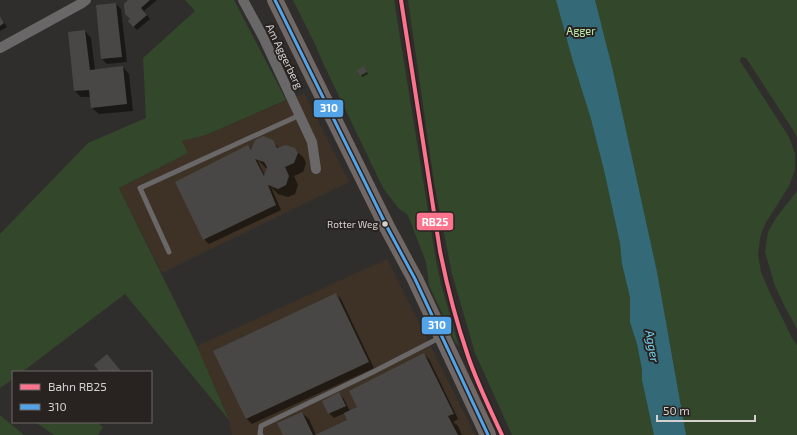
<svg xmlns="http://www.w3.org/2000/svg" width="797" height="435" font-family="'Exo 2',sans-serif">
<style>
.industrial{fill:#3d3225}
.green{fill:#33472b}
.water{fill:#346978}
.shadow{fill:#0007;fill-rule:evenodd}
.building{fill:#484745;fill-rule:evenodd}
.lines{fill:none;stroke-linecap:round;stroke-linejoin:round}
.service{stroke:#696767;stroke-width:5}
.minor{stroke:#696767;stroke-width:10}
.primary{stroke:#716865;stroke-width:16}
.bus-1-casing{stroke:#282321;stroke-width:6}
.bus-1{stroke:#53a3e8;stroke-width:3}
.rail-1-casing{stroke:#282321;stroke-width:7}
.rail-1{stroke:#fc738d;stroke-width:4}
.bus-dot{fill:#d4d1cf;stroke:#282321;stroke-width:1.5}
.labels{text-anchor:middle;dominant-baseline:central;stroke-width:4;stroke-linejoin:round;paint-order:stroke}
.bus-label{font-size:10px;fill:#d4d1cf;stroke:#282321;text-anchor:end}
.park-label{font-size:11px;fill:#c1efaf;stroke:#282321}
.street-label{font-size:11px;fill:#d4d1cf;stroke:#282321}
.water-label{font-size:12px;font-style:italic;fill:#76d4ef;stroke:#282321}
.line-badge{stroke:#282321;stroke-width:1.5}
.badge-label{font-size:11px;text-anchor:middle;font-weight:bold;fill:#fff}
</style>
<rect width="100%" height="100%" fill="#302e2c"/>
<path class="industrial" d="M 304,93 L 349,182 L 162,273 L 119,188 L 187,153 L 182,141 L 206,135 Z
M 387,259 L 475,435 L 232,435 L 229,420 L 197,346 Z"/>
<path class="green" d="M 185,0 L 234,0 L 286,100 L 206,135 L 182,141 L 188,153 L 119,188 L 197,346 L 229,420 L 125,294 L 22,372 L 13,372 L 13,379 L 0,388 L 0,234 L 88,143 L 146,118 L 143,58 L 195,11 Z
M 293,0 L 394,0 L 436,260 L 441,284 L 459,346 L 455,342 L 429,285 L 426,262 L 409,218 L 407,214 L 399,209 L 383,188 L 323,63 L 315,44 Z
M 408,0 L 797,0 L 797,138 L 795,133 L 746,58 L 741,57 L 740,61 L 789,137 L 795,154 L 795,170 L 789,186 L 765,224 L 760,238 L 758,255 L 761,272 L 769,291 L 792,338 L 797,345 L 797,435 L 512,435 L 475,353 L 452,274 L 434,182 Z
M 797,191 L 797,329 L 785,307 L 775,286 L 765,252 L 768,232 L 776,218 Z
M 0,415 L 24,435 L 0,435 Z
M 35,422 L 96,422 L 103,427 L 98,435 L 54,435 Z"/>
<path class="water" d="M 556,0 L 595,0 L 613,71 L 657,272 L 686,435 L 654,435 L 642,380 L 642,369 L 637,344 L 630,322 L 630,297 L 622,264 L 620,243 L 604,170 L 591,119 L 572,58 Z"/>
<path class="shadow" d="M 130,0 L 157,0 L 144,11 L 150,19 L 137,30 L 129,21 L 131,19 Z
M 116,4 L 121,9 L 127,62 L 107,64 L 102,59 L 97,6 Z
M 0,16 L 7,27 L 0,31 Z
M 85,31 L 91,38 L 95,70 L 123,67 L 129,74 L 133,111 L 99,114 L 92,108 L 91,97 L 81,97 L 75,91 Z
M 365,68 L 368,74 L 362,77 L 361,75 Z
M 272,141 L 279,148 L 294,149 L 304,158 L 306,163 L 303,172 L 294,176 L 298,185 L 295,194 L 288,197 L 278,194 L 271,187 L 281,210 L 209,244 L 204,239 L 248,146 L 252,150 ZM 257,159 L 266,168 L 268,168 L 265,176 Z
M 336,294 L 341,299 L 374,368 L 252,424 L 247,419 L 215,352 Z
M 424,354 L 429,359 L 458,419 L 453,422 L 458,426 L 462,435 L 317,435 L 348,421 L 345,413 L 334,418 L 329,413 L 339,394 L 344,399 L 350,411 L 358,407 Z
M 302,413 L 309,419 L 316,435 L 284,435 Z"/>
<path class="building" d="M 128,0 L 150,0 L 141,8 L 147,15 L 133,27 L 128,21 L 130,19 L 125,14 L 124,4 Z
M 116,3 L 122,57 L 101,59 L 96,5 Z
M 0,16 L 4,23 L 0,26 Z
M 85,30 L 90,70 L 123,66 L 127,104 L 91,108 L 89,90 L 74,91 L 68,32 Z
M 364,66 L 367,72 L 360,76 L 357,70 Z
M 263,136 L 273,140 L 277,148 L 286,145 L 295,148 L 298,153 L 294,163 L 285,167 L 289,176 L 286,185 L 278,189 L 268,185 L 276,205 L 203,240 L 175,182 L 248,145 L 251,150 L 255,140 ZM 255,159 L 264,162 L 267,167 L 264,176 Z
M 336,293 L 369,362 L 246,419 L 213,351 Z
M 424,353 L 454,414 L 448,416 L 458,435 L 315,435 L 347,420 L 344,413 L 357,407 L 349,391 Z
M 107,354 L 121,371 L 120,372 L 100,372 L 94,365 Z
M 339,392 L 346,406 L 328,414 L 322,401 Z
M 302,412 L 313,435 L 283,435 L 277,423 Z"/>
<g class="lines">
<path class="service" d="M 169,252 L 140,188 L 300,115
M 261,435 L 260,434 L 261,426 L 373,372 L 441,337"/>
<path class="minor" d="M 243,0 L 263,37 L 312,142 L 316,169
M 0,48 L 82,3 L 86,0"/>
<path class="primary" d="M 275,0 L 387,227 L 415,279 L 488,435"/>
<defs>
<path id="bus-1" d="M 275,0 L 387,227 L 415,279 L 488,435"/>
</defs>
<use href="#bus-1" class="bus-1-casing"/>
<use href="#bus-1" class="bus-1"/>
<defs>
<path id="rail-1" d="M 401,0 L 440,251 C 447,286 456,321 468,356 C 477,383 490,409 502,435"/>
</defs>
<use href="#rail-1" class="rail-1-casing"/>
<use href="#rail-1" class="rail-1"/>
</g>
<circle class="bus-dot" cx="385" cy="224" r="3.5"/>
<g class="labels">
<g class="bus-label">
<text x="378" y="224">Rotter Weg</text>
</g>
<g class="park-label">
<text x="581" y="30">Agger</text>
</g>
<g class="street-label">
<text transform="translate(285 56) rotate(64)">Am Aggerberg</text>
</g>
<g class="water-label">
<text transform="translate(653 346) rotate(80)">Agger</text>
</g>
</g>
<g class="line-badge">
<rect x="313" y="99" width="31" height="19" rx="4" fill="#53a3e8"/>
<rect x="416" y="212" width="38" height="19" rx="4" fill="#fc738d"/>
<rect x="421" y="316" width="31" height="19" rx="4" fill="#53a3e8"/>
</g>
<g class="badge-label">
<text x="329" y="112">310</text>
<text x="435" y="226">RB25</text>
<text x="437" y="329">310</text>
</g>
<rect x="12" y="371" width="140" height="52" fill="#282321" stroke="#6d6967"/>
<rect x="20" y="384" width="20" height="6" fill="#fc738d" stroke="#6d6967"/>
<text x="48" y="391" font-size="12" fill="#d4d1cf">Bahn RB25</text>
<rect x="20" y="404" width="20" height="6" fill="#53a3e8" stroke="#6d6967"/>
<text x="48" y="411" font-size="12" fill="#d4d1cf">310</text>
<path d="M657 415v6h98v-6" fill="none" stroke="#d4d1cf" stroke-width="2"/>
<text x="663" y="415" font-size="12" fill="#d4d1cf" stroke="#282321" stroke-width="3" paint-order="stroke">50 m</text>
</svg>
